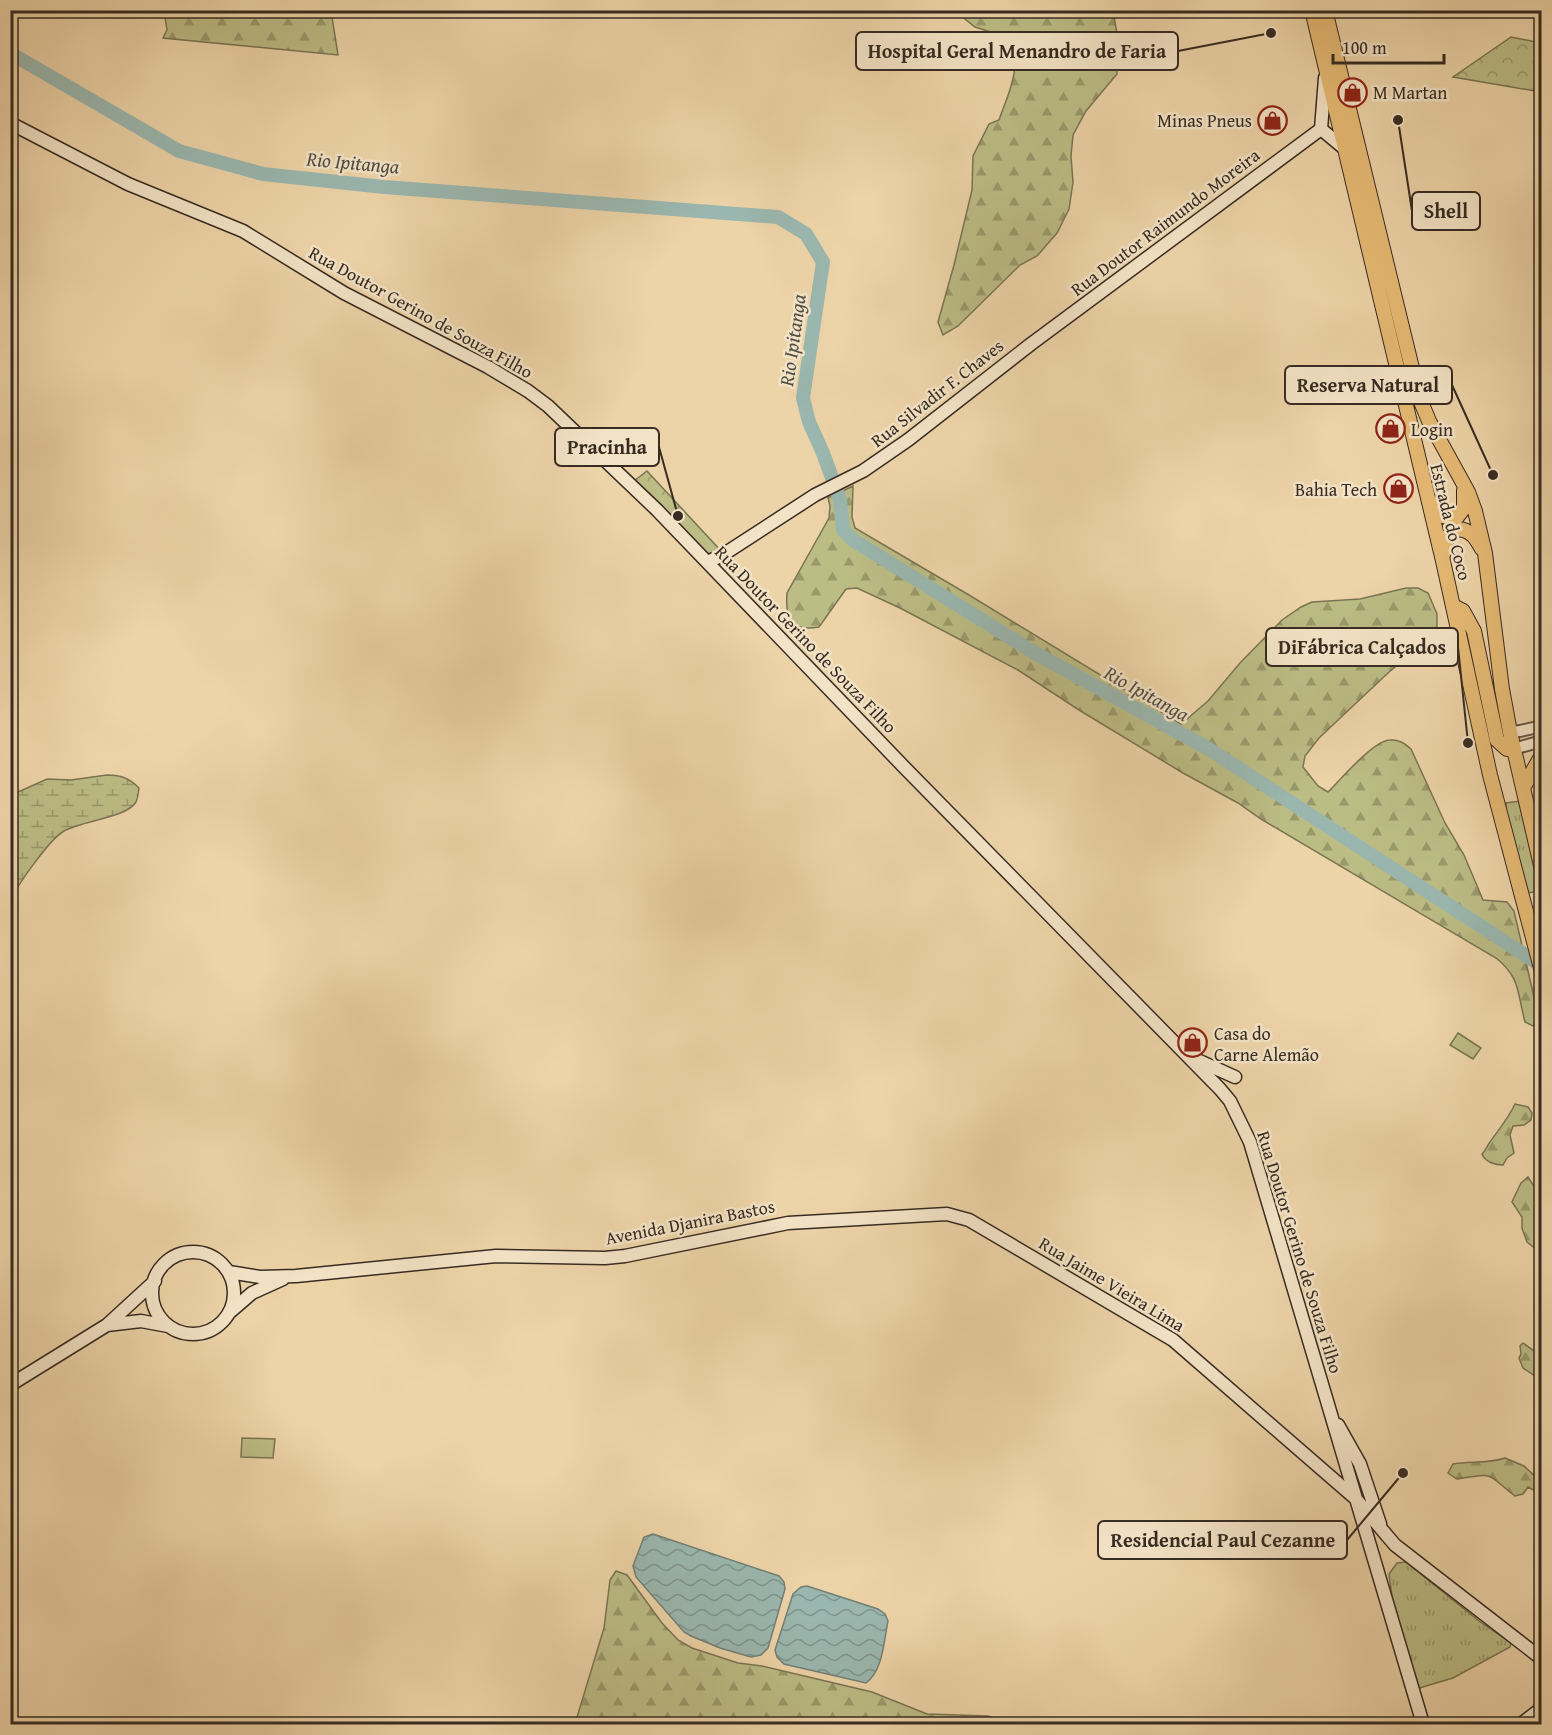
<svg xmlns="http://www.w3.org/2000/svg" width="1552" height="1735" font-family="'Gentium Book Plus',serif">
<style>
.grass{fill:url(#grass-tufts);stroke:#7a7454;stroke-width:1.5}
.forest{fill:url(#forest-firs);stroke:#7a7454;stroke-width:1.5}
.wetland{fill:url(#wetland-marsh);stroke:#7a7454;stroke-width:1.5}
.park{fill:url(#park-crowns);stroke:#7a7454;stroke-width:1.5}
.pitch{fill:#bcbc85;stroke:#7a7454;stroke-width:1.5}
.water{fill:url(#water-waves);stroke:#727f77;stroke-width:1.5}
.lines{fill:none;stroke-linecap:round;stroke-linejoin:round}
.river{stroke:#9ab7af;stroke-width:14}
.tertiary-casing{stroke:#645544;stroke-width:14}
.secondary-casing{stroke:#372b22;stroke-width:15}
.trunk-casing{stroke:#372b22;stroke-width:16}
.tertiary{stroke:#f3e3c6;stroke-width:10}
.secondary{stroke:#f3e3c6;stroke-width:12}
.trunk{stroke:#e6ba74;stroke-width:14}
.labels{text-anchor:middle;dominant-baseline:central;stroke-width:5;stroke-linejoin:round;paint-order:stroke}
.poi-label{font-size:18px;fill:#372b22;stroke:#f3e3c6;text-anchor:start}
.street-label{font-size:18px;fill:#372b22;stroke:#f3e3c6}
.water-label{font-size:20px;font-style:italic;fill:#504e45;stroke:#f3e3c6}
.leader{fill:none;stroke:#372b22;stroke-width:2}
.callout-dot{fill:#372b22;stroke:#f3e3c6;stroke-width:2}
.callout{fill:#f3e3c6;stroke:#372b22;stroke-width:2}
.callout-label{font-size:20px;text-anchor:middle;font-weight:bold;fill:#372b22}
</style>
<defs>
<pattern id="grass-tufts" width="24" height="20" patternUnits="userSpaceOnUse" patternTransform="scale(1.5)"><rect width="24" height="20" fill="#bcbc85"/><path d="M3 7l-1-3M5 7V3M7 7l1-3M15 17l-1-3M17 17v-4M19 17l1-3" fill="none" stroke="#9a996c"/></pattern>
<pattern id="forest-firs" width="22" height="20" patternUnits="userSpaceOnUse" patternTransform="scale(1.5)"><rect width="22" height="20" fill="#bcbc85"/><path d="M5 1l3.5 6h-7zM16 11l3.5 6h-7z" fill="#9a996c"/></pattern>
<pattern id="wetland-marsh" width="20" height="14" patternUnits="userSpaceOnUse" patternTransform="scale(1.5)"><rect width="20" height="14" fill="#bcbc85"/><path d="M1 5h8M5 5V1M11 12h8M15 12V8" fill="none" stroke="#9a996c"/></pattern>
<pattern id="park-crowns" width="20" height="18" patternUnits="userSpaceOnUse" patternTransform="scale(1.5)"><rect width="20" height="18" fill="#bcbc85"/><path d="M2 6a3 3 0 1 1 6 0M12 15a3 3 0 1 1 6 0" fill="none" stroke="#9a996c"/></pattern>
<pattern id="water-waves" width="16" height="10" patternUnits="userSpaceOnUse" patternTransform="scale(1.5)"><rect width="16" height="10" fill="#9ab7af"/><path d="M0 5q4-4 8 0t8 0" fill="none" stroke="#7e958e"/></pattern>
</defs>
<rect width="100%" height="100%" fill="#edd4a8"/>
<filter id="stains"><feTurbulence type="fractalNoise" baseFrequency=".00333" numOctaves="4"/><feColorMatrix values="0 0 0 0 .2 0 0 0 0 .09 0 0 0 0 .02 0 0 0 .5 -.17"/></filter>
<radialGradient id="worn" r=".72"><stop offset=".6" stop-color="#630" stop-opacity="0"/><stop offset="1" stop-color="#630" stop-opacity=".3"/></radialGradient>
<path class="grass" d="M 1520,801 L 1541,891 L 1527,893 L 1506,810 L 1506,803 Z
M 1406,1562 L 1479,1621 L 1511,1643 L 1510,1647 L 1453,1678 L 1416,1689 L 1395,1619 L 1389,1574 L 1397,1563 Z"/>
<path class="forest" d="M 164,11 L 331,11 L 338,55 L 163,38 L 167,30 Z
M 955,11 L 1107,11 L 1114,16 L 1118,40 L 1117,74 L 1086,111 L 1073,135 L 1071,156 L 1073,182 L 1069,209 L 1057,233 L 1037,256 L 1020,265 L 958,326 L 943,335 L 938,322 L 954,265 L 972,190 L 973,156 L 989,124 L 999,120 C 1005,103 1015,81 1015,63 C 1014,53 1008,44 1003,36 L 975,27 Z
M 853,486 L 852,517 L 855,528 L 969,595 L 1181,724 L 1208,701 L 1240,663 L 1282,620 L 1301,607 L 1312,602 L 1360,599 L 1406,588 L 1418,588 L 1428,593 L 1437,614 L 1437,626 L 1432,636 L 1388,673 L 1319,738 L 1305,756 L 1303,767 L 1318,786 L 1328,792 C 1341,779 1374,740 1390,740 C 1399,739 1405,744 1411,749 L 1445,823 L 1464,855 L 1483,900 L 1507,902 L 1514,911 L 1535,1001 L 1541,1018 L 1537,1024 L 1533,1026 L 1525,1022 C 1517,993 1521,978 1496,958 L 1261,819 L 1238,803 L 1183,773 L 1079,710 L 1018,670 L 900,608 L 857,588 L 846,589 L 819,627 C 791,632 785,619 787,593 L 829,518 L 830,506 L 828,498 Z
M 1515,1104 L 1528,1107 L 1532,1113 L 1531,1120 L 1524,1125 L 1513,1126 L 1510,1135 L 1514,1153 L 1507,1158 L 1503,1165 C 1495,1165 1485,1162 1482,1154 C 1486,1150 1487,1146 1490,1142 C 1499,1129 1508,1119 1515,1104 Z
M 1528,1177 L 1541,1197 L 1541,1253 L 1527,1242 L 1522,1228 L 1522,1217 L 1512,1202 L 1521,1183 Z
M 1523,1343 L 1541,1356 L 1541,1380 L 1523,1368 L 1519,1358 L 1521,1354 L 1520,1346 Z
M 1505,1458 L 1524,1466 L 1541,1482 L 1541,1494 L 1528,1487 L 1523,1494 L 1515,1496 C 1486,1474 1496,1472 1457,1479 L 1448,1473 L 1453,1464 C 1471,1461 1487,1464 1505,1458 Z
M 616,1571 L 627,1575 L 662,1623 L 678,1640 L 692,1648 L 738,1663 L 762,1666 L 872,1692 L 927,1714 L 988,1716 L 1013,1724 L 575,1724 L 604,1628 L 610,1580 Z"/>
<path class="wetland" d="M 107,775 C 121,775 129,778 139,788 C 138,793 138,798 136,802 C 126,818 84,820 64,831 C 50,839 17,885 11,900 L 11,792 L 16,793 L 47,779 L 71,780 Z"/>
<path class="park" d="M 1511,37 L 1541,43 L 1541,92 L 1453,77 Z
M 647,471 L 722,552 L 711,560 L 634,481 Z"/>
<path class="pitch" d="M 1458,1033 L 1481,1048 L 1473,1059 L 1450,1045 Z
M 242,1438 L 275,1439 L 273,1458 L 241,1457 Z"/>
<path class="water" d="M 653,1534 L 779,1576 L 784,1582 L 785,1589 L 768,1648 L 761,1655 L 751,1657 L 720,1648 L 691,1636 L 684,1632 L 636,1577 L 633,1566 L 644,1537 Z
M 807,1586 L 878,1609 L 885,1614 L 888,1621 C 884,1640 883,1671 866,1683 L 784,1664 L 777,1657 L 775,1650 L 793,1594 L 801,1587 Z"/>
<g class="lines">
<path class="river" d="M 10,53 L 179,151 L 263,174 L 384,187 L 778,217 L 806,234 L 823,262 L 803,398 L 809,422 L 823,453 L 840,500 L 843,530 L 853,540 L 1035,653 L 1209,749 L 1542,966"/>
<defs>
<path id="tertiary" d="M 1510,732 L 1520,731 L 1542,726
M 1513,749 L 1542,741"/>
<path id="secondary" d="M 10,123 L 128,184 L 243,231 L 344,293 L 488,367 L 528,391 L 548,406 L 657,510 L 902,765 L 1220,1089 L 1230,1101 L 1250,1142 L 1423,1724
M 1321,129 L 1345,149
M 707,562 L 721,556 L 815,495 L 863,471 L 908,440 L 1031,344 L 1321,129 L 1325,78
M 1195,1059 L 1235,1077
M152 1293a41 41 0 1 1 82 0a41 41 0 1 1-82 0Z
M 229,1272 L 260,1277 L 296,1276 L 496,1256 L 605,1258 L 625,1256 L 788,1223 L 947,1214 L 969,1220 L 1173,1340 L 1355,1498 L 1395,1545 L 1542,1659
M 230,1312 L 252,1293 L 283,1279
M 107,1325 L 141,1321 L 168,1326
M 10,1385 L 107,1325 L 155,1281
M 1338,1425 L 1360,1464 L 1380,1524
M 1521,1724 L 1542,1708"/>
<path id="trunk" d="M 1312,10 L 1443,561 L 1490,775 L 1542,972
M 1325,10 L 1419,397 L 1429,421 L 1468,492 L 1475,511 L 1485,553 L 1502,689 L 1510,732 L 1542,870
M 1430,502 C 1437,513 1443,520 1457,517 L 1464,508 L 1464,490
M 1443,555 L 1447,537 L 1458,529 C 1471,530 1476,538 1482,549
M 1453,606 L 1463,611 L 1474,631 L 1497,740 L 1507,749 L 1513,749
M 1523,788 L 1542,755"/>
</defs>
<use href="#tertiary" class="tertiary-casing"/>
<use href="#secondary" class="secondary-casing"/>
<use href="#trunk" class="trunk-casing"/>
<use href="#tertiary" class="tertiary"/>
<use href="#secondary" class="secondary"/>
<use href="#trunk" class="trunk"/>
</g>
<defs>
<symbol id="shop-ring" viewBox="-11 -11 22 22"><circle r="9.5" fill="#f3e3c6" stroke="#8f2418" stroke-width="1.5"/><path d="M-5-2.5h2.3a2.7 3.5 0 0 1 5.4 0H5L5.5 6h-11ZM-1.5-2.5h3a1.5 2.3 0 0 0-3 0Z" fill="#8f2418"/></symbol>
</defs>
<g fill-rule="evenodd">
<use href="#shop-ring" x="1336" y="76" width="33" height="33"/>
<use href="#shop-ring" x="1256" y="104" width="33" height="33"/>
<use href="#shop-ring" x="1374" y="412" width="33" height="33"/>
<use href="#shop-ring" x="1382" y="472" width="33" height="33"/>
<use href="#shop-ring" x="1176" y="1026" width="33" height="33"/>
</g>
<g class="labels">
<g class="poi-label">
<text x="1373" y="92">M Martan</text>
<text x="1252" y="120" text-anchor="end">Minas Pneus</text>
<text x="1411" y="429">Login</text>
<text x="1377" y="489" text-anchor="end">Bahia Tech</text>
<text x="1214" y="1033">Casa do<tspan x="1214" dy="21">Carne Alemão</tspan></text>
</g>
<g class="street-label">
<text transform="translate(1165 222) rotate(-37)">Rua Doutor Raimundo Moreira</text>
<text transform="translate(421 312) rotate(29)">Rua Doutor Gerino de Souza Filho</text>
<text transform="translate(937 393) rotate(-38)">Rua Silvadir F. Chaves</text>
<text transform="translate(1451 522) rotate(76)">Estrada do Coco</text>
<text transform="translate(806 639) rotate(46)">Rua Doutor Gerino de Souza Filho</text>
<text transform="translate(690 1222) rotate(-11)">Avenida Djanira Bastos</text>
<text transform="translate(1300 1252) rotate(73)">Rua Doutor Gerino de Souza Filho</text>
<text transform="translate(1112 1284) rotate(31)">Rua Jaime Vieira Lima</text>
</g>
<g class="water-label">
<text transform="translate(353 162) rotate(5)">Rio Ipitanga</text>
<text transform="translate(792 340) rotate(-82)">Rio Ipitanga</text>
<text transform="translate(1147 693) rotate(29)">Rio Ipitanga</text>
</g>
</g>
<path class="leader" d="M1271 33L1178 51M1398 120L1412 211M1493 475L1452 385M678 516L659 447M1468 743L1458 647M1403 1473L1347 1540"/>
<g class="callout-dot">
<circle cx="1271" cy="33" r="6"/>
<circle cx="1398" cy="120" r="6"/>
<circle cx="1493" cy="475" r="6"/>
<circle cx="678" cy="516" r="6"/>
<circle cx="1468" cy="743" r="6"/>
<circle cx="1403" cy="1473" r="6"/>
</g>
<g class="callout">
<rect x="856" y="32" width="322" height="38" rx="6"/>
<rect x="1412" y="192" width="68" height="38" rx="6"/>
<rect x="1285" y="366" width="167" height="38" rx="6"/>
<rect x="555" y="428" width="104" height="38" rx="6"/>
<rect x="1266" y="628" width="192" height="38" rx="6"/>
<rect x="1098" y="1521" width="249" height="38" rx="6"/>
</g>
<g class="callout-label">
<text x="1017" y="58">Hospital Geral Menandro de Faria</text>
<text x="1446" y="218">Shell</text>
<text x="1368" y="392">Reserva Natural</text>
<text x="607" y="454">Pracinha</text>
<text x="1362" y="654">DiFábrica Calçados</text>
<text x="1223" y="1547">Residencial Paul Cezanne</text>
</g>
<rect width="1552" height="1735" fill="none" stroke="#edd4a8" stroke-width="36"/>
<rect x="12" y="12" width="1528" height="1711" fill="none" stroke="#372b22" stroke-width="3"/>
<rect x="18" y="18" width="1516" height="1699" fill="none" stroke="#372b22" stroke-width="1.5"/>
<path d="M1333 54v9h111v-9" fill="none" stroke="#372b22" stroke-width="3"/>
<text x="1342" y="54" font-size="18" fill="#372b22" stroke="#f3e3c6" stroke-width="4.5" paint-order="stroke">100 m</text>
<rect width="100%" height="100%" filter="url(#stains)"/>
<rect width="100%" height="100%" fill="url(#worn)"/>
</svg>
